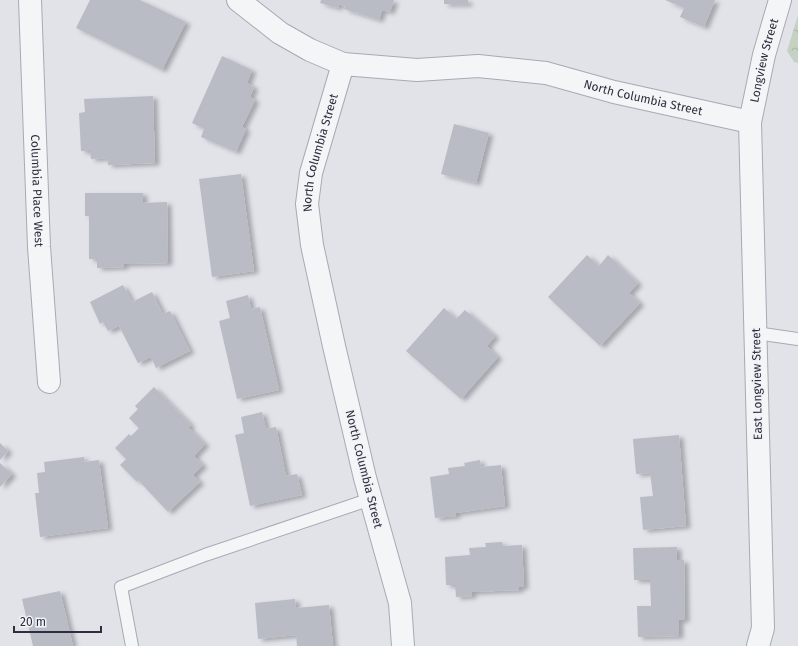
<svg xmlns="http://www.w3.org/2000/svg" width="798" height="646" font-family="'Fira Sans',sans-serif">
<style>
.forest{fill:url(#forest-crowns)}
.building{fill:#b9bcc5;filter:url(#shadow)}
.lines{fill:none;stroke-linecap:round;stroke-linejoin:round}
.service-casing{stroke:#a7aab3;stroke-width:14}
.minor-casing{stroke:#a7aab3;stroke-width:24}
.service{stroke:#f4f5f7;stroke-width:12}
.minor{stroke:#f4f5f7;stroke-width:22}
.labels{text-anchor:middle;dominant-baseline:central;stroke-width:3;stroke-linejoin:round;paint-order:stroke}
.street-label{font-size:12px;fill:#2b303f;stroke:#f1f2f6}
</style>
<defs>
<pattern id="forest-crowns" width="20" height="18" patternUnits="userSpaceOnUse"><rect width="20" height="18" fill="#c5d2c3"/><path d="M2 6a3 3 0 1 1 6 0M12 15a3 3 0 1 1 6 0" fill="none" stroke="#a9b5a9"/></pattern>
<filter id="shadow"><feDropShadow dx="4.5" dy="2.5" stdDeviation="2" flood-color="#0004"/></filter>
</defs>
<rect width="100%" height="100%" fill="#e1e3e9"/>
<path class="forest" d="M 798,15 L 798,63 L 794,62 L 787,51 Z"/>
<path class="building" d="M 90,0 L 140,0 L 186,22 L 162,70 L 76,28 Z
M 321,0 L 394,0 L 390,12 L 382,10 L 379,20 L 344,9 L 345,6 L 339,4 L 338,8 L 320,3 Z
M 444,0 L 468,0 L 468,4 L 444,4 Z
M 665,0 L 715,0 L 704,27 L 680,17 L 684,8 Z
M 222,56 L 252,70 L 247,83 L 254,87 L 250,97 L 255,100 L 242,127 L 246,129 L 236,152 L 201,137 L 204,129 L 192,123 Z
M 153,96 L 155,163 L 108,165 L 107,158 L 91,159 L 90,151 L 81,151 L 79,113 L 85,112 L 84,99 Z
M 454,124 L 489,133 L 476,183 L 441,174 Z
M 241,174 L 254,271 L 212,277 L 199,179 Z
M 85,193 L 143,193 L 143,203 L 167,202 L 168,263 L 124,264 L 124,267 L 97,268 L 97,259 L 89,259 L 89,216 L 85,216 Z
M 587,255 L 599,266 L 608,255 L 638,283 L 629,293 L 640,303 L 600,346 L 548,297 Z
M 123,285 L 132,302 L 152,292 L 163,314 L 170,311 L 190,351 L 156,368 L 151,357 L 138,363 L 119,326 L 108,331 L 103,322 L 100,324 L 90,302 Z
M 248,295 L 251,309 L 260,307 L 279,390 L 237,399 L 219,321 L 230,318 L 226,301 Z
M 444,308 L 456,319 L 465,310 L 495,336 L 487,346 L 498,357 L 461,399 L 406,351 Z
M 154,387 L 191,425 L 188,427 L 205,444 L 194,456 L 203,465 L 193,475 L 200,482 L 168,512 L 138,480 L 137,482 L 120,465 L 126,459 L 115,448 L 129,434 L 131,436 L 139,428 L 129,418 L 138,409 L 135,406 Z
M 262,412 L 266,429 L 276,427 L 286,476 L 297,474 L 302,495 L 250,506 L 235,435 L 244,433 L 241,417 Z
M 679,435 L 686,526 L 643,530 L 640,497 L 653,496 L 650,473 L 636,474 L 633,439 Z
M 0,443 L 8,451 L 0,460 Z
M 84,457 L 84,462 L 99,460 L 108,528 L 40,537 L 35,493 L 39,493 L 37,473 L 45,472 L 44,462 Z
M 480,460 L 481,467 L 501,465 L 505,506 L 456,513 L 456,516 L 435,518 L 430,477 L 449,474 L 448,468 L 465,466 L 464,463 Z
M 0,463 L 12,474 L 0,487 Z
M 502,542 L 502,546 L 522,545 L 524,587 L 519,587 L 519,590 L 472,592 L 472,596 L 456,597 L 455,585 L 446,585 L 445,557 L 470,555 L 469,548 L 486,547 L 485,543 Z
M 677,547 L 677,560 L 684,560 L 685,620 L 679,620 L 679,636 L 638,637 L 637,606 L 651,606 L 650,580 L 634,580 L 633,548 Z
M 60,591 L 73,646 L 33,646 L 22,599 Z
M 295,599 L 296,608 L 329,605 L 333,646 L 297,646 L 296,635 L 258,639 L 255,603 Z"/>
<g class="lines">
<defs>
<path id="service" d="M 756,333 L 798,339
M 132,646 L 121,587 L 205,555 L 371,499"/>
<g id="minor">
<path id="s1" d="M 30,0 L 39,247 L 49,382"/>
<path d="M 238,0 L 280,33 L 310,50 L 343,64"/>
<path id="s2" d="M 403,646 L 400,603 L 365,478 L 334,346 L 312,245 L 307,204 L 311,173 L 343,64 L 417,70 L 478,66 L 546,73 L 614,92 L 750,122"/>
<path id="s3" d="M 758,646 L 763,628 L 750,122 L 764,55 L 780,0"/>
</g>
</defs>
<use href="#service" class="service-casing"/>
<use href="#minor" class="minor-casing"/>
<use href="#service" class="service"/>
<use href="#minor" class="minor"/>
</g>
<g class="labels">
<g class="street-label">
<text stroke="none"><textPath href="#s3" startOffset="588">Longview Street</textPath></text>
<text stroke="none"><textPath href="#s2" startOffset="902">North Columbia Street</textPath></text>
<text stroke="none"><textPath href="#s2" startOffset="506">North Columbia Street</textPath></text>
<text stroke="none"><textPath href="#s1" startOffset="191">Columbia Place West</textPath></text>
<text transform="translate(757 384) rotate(-91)">East Longview Street</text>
<text transform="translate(364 469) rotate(76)">North Columbia Street</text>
</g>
</g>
<path d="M14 626v6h87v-6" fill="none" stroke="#2b303f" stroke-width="2"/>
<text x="20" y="626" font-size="12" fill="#2b303f" stroke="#f1f2f6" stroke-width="3" paint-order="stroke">20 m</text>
</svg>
